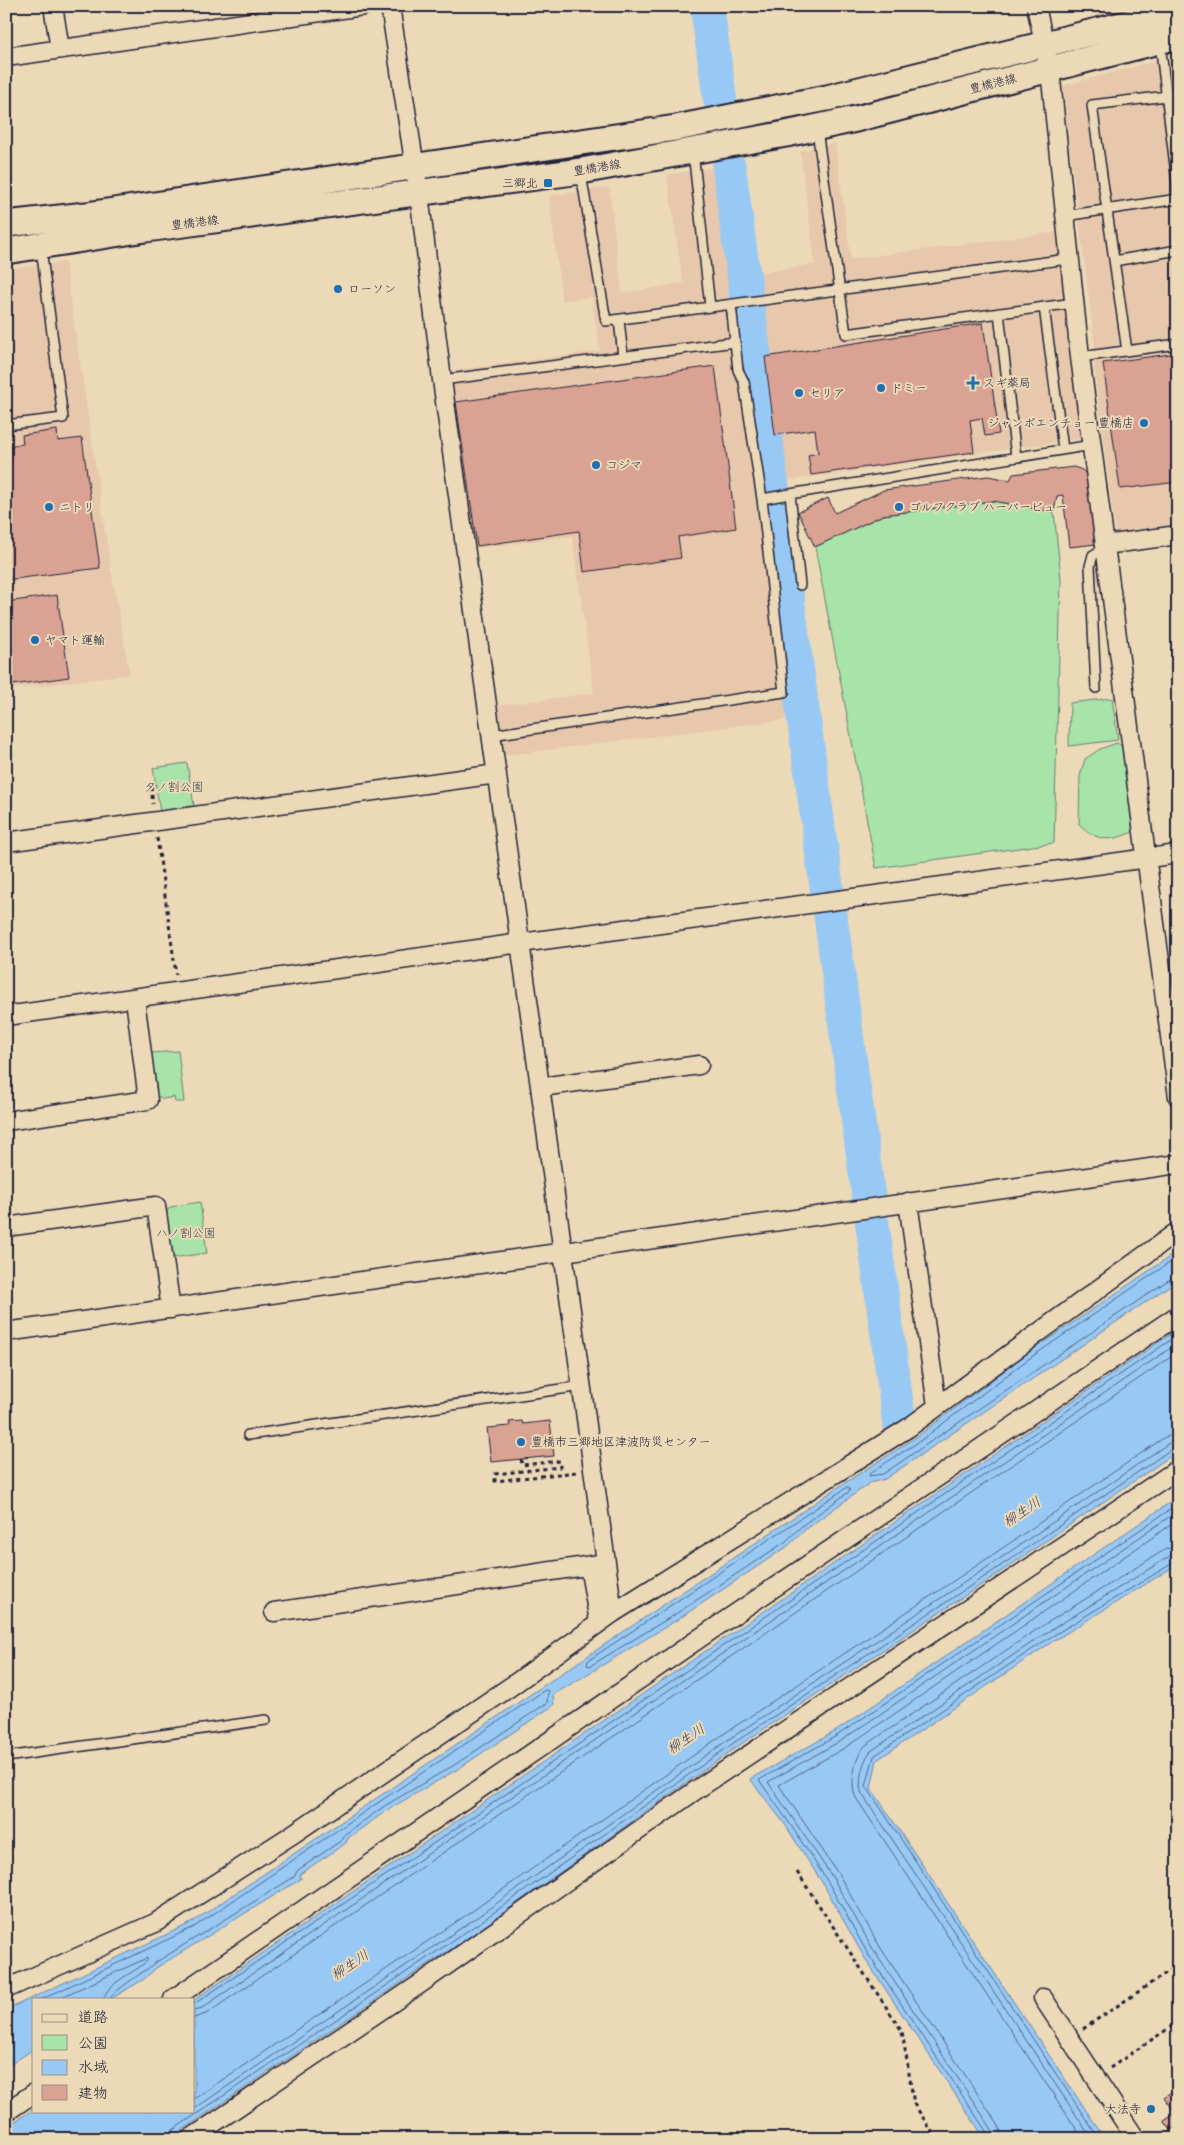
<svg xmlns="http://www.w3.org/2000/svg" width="1184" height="2145" font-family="Pangolin,'Klee One',sans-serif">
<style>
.built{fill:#e7c8ac}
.green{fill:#a8e3a9;stroke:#658272}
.water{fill:#98c9f4;stroke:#6986aa}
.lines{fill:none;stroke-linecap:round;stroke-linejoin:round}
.shore{stroke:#516585;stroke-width:1}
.river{stroke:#98c9f4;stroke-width:34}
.building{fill:#daa293;stroke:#22223b}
.service-casing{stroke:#22223b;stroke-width:12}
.minor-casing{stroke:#22223b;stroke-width:21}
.secondary-casing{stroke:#22223b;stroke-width:29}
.path{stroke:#22223b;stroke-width:3;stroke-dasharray:4 4;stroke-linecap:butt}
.service{stroke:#ecd9b7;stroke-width:9}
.minor{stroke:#ecd9b7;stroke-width:18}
.secondary{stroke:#ecd9b7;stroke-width:25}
.poi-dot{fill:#1f6fb2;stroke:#ecd9b7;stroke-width:2}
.labels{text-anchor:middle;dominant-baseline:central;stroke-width:4;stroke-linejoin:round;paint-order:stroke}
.street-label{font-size:12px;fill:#22223b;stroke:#ecd9b7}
.poi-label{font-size:12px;fill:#22223b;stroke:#ecd9b7;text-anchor:start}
.park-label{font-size:12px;fill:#3d4951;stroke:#ecd9b7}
.water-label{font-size:14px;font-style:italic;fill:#3a4360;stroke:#ecd9b7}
</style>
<rect width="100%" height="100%" fill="#ecd9b7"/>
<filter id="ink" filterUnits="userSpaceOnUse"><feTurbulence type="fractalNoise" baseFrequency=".02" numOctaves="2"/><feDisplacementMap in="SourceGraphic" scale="10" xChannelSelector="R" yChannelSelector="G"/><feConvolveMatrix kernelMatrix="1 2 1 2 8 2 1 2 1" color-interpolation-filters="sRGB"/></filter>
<g filter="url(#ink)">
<path class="built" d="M 1178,55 L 1178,530 L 1116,538 L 1094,368 L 1096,355 L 1062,86 Z
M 835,143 L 851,259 L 1057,232 L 1083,431 L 1079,439 L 778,482 L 755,312 L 741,312 L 797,718 L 501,756 L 495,706 L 594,693 L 572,536 L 470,549 L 449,371 L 600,351 L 592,297 L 562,301 L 549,196 L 609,187 L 622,293 L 683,283 L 667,175 L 722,166 L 739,289 L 749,288 L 747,275 L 815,264 L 800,151 Z
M 65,262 L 111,570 L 130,674 L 6,690 L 6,269 Z"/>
<path class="green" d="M 993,501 L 1054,512 L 1061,579 L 1054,843 L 876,868 L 815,547 L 883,515 Z
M 1112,698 L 1118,740 L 1069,746 L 1070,703 Z
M 1117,743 L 1124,748 L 1136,830 C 1113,842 1098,843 1079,824 L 1080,776 L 1085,759 L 1100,749 Z
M 187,763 L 194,806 L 160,812 L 153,768 Z
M 178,1051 L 184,1102 L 175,1102 L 174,1097 L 163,1099 L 155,1094 L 151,1053 Z
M 200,1202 L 207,1253 L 172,1258 L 166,1213 L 170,1207 Z"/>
<path class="water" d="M 1178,1251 L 1178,1280 L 885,1479 L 870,1483 L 807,1528 L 788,1546 L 677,1620 L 553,1695 L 554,1705 L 458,1769 L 389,1809 L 348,1838 L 346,1843 L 300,1874 L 301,1879 L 156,1968 L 144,1979 L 111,1999 L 34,1999 L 34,2049 L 6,2067 L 6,2010 L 191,1923 L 840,1486 L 918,1436 L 1024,1356 Z
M 1178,1329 L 1178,1451 L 996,1575 L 738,1746 L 479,1930 L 169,2139 L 6,2139 L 6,2127 L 34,2109 L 34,2111 L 194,2111 L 194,2000 Z
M 1178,1497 L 1178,1564 L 1052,1642 L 877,1760 L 871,1788 L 1105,2139 L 985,2139 L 864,1957 L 823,1884 L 784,1823 L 750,1779 L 836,1731 Z"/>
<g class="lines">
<path class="shore" d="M 1178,1257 L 1027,1360 L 920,1441 L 870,1473 L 869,1476 L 883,1474 L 1173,1277 L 1178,1276
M 848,1487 L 850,1491 L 804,1524 L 785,1542 L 674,1615 L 590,1666 L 587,1665 L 588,1661 Z
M 42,1999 L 194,1927 L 545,1690 L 548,1691 L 547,1703 L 456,1764 L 386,1805 L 345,1834 L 342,1840 L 298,1870 L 294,1877 L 153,1964 C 145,1972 111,1992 110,1999
M 57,1999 L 147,1958 L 147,1961 C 136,1972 105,1984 104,1999
M 194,2004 L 440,1839 L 1178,1335
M 194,2010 L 202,2008 L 1178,1343
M 194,2018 L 206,2014 L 1178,1352
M 194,2099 L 468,1914 L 728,1731 L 985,1560 L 1165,1437 L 1178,1433
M 194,2109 L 473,1920 L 732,1737 L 989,1566 L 1169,1443 L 1178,1441
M 167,2139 L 170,2132 L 476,1925 L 735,1742 L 993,1571 L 1173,1448 L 1178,1447
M 989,2139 L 988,2134 L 868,1954 L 828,1882 L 788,1821 L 759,1780 L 838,1735 L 1178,1504
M 995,2139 L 993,2131 L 874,1951 L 833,1878 L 768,1782 L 842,1740 L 1178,1511
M 1003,2139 L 999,2126 L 880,1947 L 839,1875 L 779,1785 L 846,1747 L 1178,1520
M 1083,2139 L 856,1798 C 849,1785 855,1755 866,1745 L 1042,1626 L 1166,1549 L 1178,1546
M 1092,2139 L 862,1794 C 857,1784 863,1759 871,1751 L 1046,1633 L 1170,1556 L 1178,1554
M 1099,2139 L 866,1786 L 874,1756 L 1049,1638 L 1178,1560"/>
<path class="river" d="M 707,6 L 720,99
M 729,167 L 899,1421"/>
</g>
<path class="building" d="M 983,323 L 999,434 L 985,436 L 982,418 L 970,420 L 974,452 L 811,475 L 808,455 L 818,453 L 815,429 L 775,435 L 765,357 Z
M 1178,353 L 1178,482 L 1120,489 L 1103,363 Z
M 715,366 L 736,528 L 678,537 L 681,558 L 584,572 L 579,531 L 477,546 L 456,402 Z
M 57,430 L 58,441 L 82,438 L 100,568 L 6,580 L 6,446 L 23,444 L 22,435 Z
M 1074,467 L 1082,470 L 1087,475 L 1097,544 L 1069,547 L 1063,495 L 1057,496 L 1054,512 L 993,501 L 883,515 L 815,547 L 798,512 L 828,498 L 835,513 L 884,490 L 988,476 L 1010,480 L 1013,474 Z
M 57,595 L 69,677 L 6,686 L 6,602 Z
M 522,1421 L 523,1424 L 550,1421 L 554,1456 L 491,1462 L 487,1428 L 510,1426 L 509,1422 Z
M 1178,2087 L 1178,2110 L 1175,2112 L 1164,2097 Z
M 1178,2112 L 1178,2125 L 1171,2130 L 1164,2121 Z"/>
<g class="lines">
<defs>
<path id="service" d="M 1160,43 L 1178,191
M 817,130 L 846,334 L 1074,303
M 693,151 L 710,307
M 581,174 L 606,321 L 1068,259
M 1064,216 L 1178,199
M 1114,261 L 1178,250
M 1044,307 L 1063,449
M 999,313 L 1016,457
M 619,320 L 623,356
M 1127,351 L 1092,105 L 1167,96
M 1080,357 L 1178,344
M 442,380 L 735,342
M 6,425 L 63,418 L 41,248
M 762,499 L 790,494
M 800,585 L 790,494 L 1092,445
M 1096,688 L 1090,566 L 1093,555 L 1106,548
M 491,735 L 784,692 L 762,499 L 744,382 L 738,370 L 731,304
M 248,1435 L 582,1386
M 6,1757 L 266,1720"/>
<path id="minor" d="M 53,6 L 60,49
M 390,6 L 419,194 L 442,380 L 613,1613
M 1036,6 L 1050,70 L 1080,357 L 1178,1097
M 6,57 L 363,6
M 1105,545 L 1178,535
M 6,842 L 497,774
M 6,1016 L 521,943 L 1178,854
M 541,1087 L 699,1065
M 6,1121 L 148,1100 L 135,999
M 908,1202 L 937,1406
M 6,1227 L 156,1206 L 171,1309
M 6,1332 L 1178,1164
M 589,1566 L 599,1622
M 274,1612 L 606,1563
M 6,1989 L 155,1923 L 290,1836 L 510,1687 L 613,1613 L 908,1428 L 1178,1231
M 1043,1998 L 1136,2139
M 173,1999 L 729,1618 L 1178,1315
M 6,2112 L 34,2093
M 190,2139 L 420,1984 L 699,1788 L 1178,1469"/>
<path id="secondary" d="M 6,224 L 86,215 L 676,128 L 827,98 L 1178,11
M 6,251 L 146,229 L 581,171 L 786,134 L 856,119 L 1178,36"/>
</defs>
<use href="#service" class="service-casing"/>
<use href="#minor" class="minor-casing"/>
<use href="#secondary" class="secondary-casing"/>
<path class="path" d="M 151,787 L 153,804
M 157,838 L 176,975
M 521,1459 L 522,1465 L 560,1461 L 560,1467 L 495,1474 L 495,1481 L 577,1472
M 797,1872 L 902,2031 L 914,2104 L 937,2139
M 1083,2029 L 1178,1965
M 1110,2068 L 1178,2022"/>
<use href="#service" class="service"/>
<use href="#minor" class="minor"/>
<use href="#secondary" class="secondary"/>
</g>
</g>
<g class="poi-dot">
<rect x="543" y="178" width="10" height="10" rx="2.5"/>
<circle cx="338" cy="289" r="5"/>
<path d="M970.5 375.5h5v5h5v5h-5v5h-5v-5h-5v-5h5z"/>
<circle cx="881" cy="388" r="5"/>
<circle cx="799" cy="393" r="5"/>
<circle cx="1144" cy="423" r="5"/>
<circle cx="596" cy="465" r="5"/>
<circle cx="49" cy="507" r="5"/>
<circle cx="899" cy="507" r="5"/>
<circle cx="35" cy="640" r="5"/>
<circle cx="521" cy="1442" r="5"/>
<circle cx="1151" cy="2109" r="5"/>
</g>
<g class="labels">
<g class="street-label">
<text transform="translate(993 84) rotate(-14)">豊橋港線</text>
<text transform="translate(597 168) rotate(-9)">豊橋港線</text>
<text transform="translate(195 223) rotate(-7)">豊橋港線</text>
</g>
<g class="poi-label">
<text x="538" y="183" text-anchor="end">三郷北</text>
<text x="348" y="289">ローソン</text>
<text x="983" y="383">スギ薬局</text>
<text x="891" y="388">ドミー</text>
<text x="809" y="393">セリア</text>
<text x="1134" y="423" text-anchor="end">ジャンボエンチョー 豊橋店</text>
<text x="606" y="465">コジマ</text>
<text x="59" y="507">ニトリ</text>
<text x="909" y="507">ゴルフクラブ ハーバービュー</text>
<text x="45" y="640">ヤマト運輸</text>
<text x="531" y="1442">豊橋市三郷地区津波防災センター</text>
<text x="1141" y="2109" text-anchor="end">大法寺</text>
</g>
<g class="park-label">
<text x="174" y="787">タノ割公園</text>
<text x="186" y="1233">ハノ割公園</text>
</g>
<g class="water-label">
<text transform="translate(1022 1512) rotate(-34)">柳生川</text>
<text transform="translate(686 1739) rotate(-34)">柳生川</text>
<text transform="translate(350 1965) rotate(-34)">柳生川</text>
</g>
</g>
<rect width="1184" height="2145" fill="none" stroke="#ecd9b7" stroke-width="25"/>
<rect x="12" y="12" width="1159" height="2120" fill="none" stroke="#22223b" stroke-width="2" filter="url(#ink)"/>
<rect x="32" y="1998" width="162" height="115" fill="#ecd9b7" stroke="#9b9085"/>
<rect x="42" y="2014" width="25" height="8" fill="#ecd9b7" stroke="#9b9085"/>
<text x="78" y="2022" font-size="15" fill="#22223b">道路</text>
<rect x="42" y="2035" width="25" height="15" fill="#a8e3a9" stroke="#9b9085"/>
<text x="78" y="2048" font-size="15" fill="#22223b">公園</text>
<rect x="42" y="2060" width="25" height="15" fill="#98c9f4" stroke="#9b9085"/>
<text x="78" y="2072" font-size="15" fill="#22223b">水域</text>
<rect x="42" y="2085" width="25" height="15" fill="#daa293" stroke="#9b9085"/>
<text x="78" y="2098" font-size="15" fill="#22223b">建物</text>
</svg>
